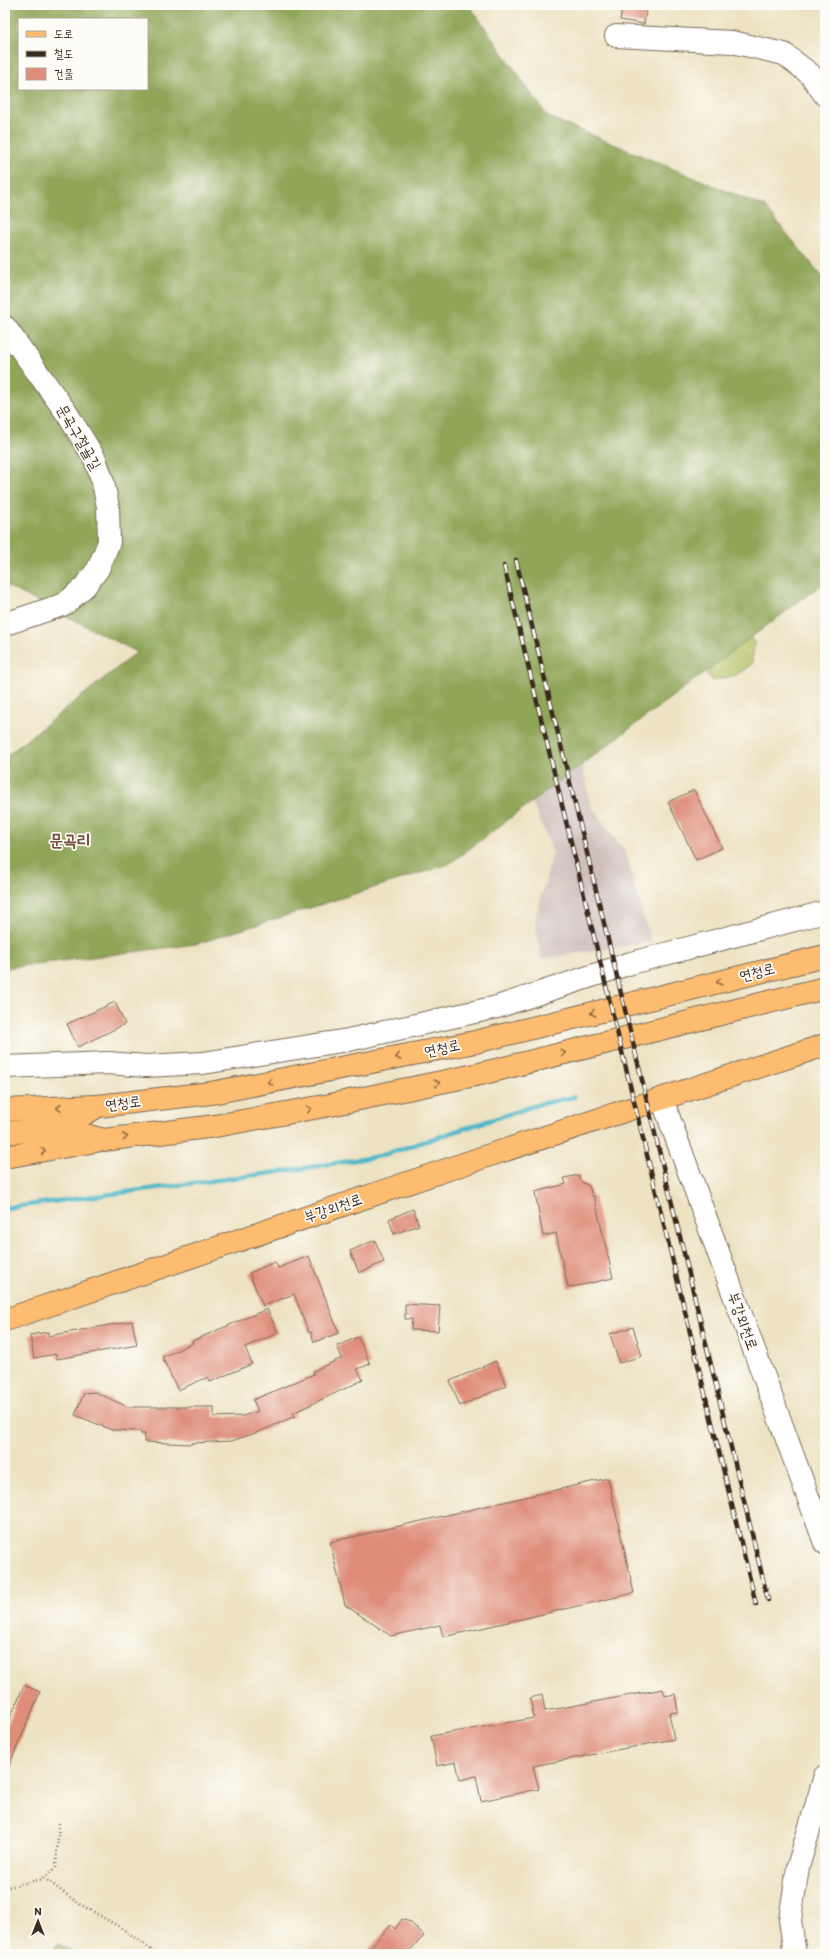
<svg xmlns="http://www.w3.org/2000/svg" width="830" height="1959" font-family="Itim,'Poor Story',sans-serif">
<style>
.industrial{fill:#cfc0bb}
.green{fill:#b4c062;stroke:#787540}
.forest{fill:#8fa658;stroke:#65683b;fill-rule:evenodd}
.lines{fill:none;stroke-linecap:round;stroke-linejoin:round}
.stream{stroke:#4bb7c8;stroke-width:4.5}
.building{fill:#df8d79}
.minor-casing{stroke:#796a57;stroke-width:24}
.major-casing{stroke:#796a57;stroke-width:24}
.path{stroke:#796a57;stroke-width:2.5;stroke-dasharray:1 3;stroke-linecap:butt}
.minor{stroke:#fff;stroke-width:22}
.major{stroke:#fdbc70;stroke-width:22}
.rail-casing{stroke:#3b2a1e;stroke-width:4.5}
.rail{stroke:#fdfcf7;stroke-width:3;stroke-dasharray:9;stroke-linecap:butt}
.oneway{stroke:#926c43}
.labels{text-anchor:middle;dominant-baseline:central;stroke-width:3.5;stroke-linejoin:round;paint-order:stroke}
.street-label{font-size:15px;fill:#3b2a1e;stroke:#fdfcf7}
.quarter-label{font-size:17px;font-weight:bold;fill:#744d3e;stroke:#fdfcf7}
</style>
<rect width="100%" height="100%" fill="#fdfcf7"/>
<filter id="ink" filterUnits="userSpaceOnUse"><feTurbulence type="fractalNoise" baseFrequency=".025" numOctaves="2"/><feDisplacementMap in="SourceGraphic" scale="8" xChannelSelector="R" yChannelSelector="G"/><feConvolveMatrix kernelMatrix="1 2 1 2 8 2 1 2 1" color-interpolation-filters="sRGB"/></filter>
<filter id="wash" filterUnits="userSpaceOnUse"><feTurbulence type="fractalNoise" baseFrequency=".012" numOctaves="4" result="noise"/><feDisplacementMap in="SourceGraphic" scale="16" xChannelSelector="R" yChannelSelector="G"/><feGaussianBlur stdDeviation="0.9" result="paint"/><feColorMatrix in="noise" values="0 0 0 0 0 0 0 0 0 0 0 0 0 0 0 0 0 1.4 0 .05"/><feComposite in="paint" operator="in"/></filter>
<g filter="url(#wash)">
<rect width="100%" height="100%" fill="#ede2c2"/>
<path class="industrial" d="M 564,660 L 590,805 L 625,852 L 651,942 L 541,959 L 535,918 L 553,853 L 507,742 Z"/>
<path class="green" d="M 735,620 L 754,642 L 752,664 L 736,675 L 713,681 L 698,663 Z"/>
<path class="forest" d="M 5,5 L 469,5 L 548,117 L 765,207 L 825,280 L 825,582 L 449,864 L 196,944 L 5,968 L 5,757 L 137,652 L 5,585 ZM 19,19 L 147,19 L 147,89 L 19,89 Z
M 58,1943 L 76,1954 L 51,1954 Z"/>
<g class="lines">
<path class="stream" d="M 5,1208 L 286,1171 L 380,1156 L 540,1104 L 574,1097"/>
</g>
<g id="blocks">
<path class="building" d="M 623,5 L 647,5 L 644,24 L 620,20 Z
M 694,790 L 722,848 L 696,860 L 668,802 Z
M 115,1002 L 125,1024 L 78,1047 L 67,1024 Z
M 579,1175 L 580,1181 L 589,1186 L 592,1196 L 594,1196 L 613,1278 L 568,1288 L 556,1233 L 543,1236 L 535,1192 L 566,1184 L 564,1178 Z
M 413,1209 L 419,1225 L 394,1234 L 389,1219 Z
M 375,1240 L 384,1262 L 359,1273 L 350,1251 Z
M 309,1256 L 339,1333 L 314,1342 L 311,1332 L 309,1333 L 294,1294 L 263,1306 L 249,1273 L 275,1262 L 278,1268 Z
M 405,1304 L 440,1306 L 438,1331 L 411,1330 L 412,1319 L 405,1319 Z
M 267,1309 L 278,1333 L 245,1347 L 252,1364 L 210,1382 L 208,1377 L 178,1390 L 162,1357 L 193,1343 L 192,1341 Z
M 132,1321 L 137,1345 L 57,1359 L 56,1354 L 34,1358 L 30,1335 L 48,1332 L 48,1336 Z
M 633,1327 L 642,1356 L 619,1363 L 610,1334 Z
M 358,1337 L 370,1364 L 357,1369 L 363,1380 L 293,1413 L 295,1416 L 259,1432 L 231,1441 L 192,1443 L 192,1444 L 144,1442 L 145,1434 L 141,1434 L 141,1431 L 112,1430 L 75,1415 L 84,1393 L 95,1392 L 128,1407 L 214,1407 L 214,1417 L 243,1416 L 258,1411 L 253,1400 L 314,1374 L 313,1371 L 342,1358 L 337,1346 Z
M 496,1361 L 506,1386 L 460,1406 L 450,1381 Z
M 608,1478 L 634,1593 L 443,1637 L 440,1625 L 391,1636 L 345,1605 L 330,1542 Z
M 24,1685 L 40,1692 L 5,1776 L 5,1730 Z
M 663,1689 L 665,1696 L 675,1694 L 678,1712 L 669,1713 L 674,1739 L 533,1766 L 539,1789 L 481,1801 L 476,1776 L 460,1780 L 456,1762 L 437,1766 L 431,1736 L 534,1718 L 530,1698 L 542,1695 L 545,1711 Z
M 402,1919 L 410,1922 L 424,1936 L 406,1954 L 364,1954 L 391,1925 L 395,1929 Z"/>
</g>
</g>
<g filter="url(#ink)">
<use href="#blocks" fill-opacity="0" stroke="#796a57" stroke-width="1"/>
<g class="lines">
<defs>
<path id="minor" d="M 616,36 L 732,42 L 784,54 L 810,74 L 825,95
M 5,327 L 66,412 L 95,459 L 103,482 L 108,507 L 109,542 L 98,569 L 85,586 L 65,604 L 5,624
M 5,1067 L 108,1063 L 146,1066 L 203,1063 L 348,1040 L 497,1007 L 631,963 L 825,912
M 662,1099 L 825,1543
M 795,1954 L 790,1920 L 798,1867 L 825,1776"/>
<path id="major" d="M 5,1110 L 95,1106
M 60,1128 L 98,1106 L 211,1093 L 475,1042 L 825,956
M 5,1133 L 60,1128 L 104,1140 L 215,1126 L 330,1105 L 480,1074 L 825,988
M 5,1157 L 96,1141
M 5,1320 L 484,1157 L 825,1045"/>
</defs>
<use href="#minor" class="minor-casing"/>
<use href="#major" class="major-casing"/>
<path class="path" d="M 44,1878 L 78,1903 L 123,1929 L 157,1954
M 5,1888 L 42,1879 L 56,1868 L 59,1821"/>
<use href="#minor" class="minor"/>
<use href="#major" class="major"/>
<defs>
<path id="rail" d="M 516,560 L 768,1600
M 504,566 L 756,1604"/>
</defs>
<use href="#rail" class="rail-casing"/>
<use href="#rail" class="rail"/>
</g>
<defs><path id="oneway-chevron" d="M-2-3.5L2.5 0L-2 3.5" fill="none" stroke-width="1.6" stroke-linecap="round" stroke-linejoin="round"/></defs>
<g class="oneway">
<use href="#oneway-chevron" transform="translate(719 982) rotate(166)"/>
<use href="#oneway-chevron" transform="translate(593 1013) rotate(166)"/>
<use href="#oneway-chevron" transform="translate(563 1053) rotate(-14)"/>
<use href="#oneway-chevron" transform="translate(398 1057) rotate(168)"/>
<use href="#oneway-chevron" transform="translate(270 1082) rotate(169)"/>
<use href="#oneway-chevron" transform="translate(437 1083) rotate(-12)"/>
<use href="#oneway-chevron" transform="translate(59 1108) rotate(178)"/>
<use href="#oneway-chevron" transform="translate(309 1109) rotate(-10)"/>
<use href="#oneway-chevron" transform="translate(125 1137) rotate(-7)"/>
<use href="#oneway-chevron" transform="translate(43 1151) rotate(-10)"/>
</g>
</g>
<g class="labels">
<g class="street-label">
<text transform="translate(79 437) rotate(60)">문곡구절골길</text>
<text transform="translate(757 972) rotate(-14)">연청로</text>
<text transform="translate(442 1048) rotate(-12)">연청로</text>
<text transform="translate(123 1103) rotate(-7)">연청로</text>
<text transform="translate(333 1208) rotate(-19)">부강외천로</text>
<text transform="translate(743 1321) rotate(70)">부강외천로</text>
</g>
<g class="quarter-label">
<text x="70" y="840">문곡리</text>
</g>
</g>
<rect width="830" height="1959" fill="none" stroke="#fdfcf7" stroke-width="20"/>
<rect x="18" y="18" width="130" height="72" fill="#fdfcf7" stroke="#afa8a0"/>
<rect x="26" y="31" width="20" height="6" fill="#fdbc70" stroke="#afa8a0"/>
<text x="54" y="38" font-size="12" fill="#3b2a1e">도로</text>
<rect x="26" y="51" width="20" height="6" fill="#3b2a1e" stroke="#afa8a0"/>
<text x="54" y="58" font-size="12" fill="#3b2a1e">철도</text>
<rect x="26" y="68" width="20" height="12" fill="#df8d79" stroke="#afa8a0"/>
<text x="54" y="78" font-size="12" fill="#3b2a1e">건물</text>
<g transform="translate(38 1921)" stroke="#fdfcf7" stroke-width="3" paint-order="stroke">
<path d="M0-3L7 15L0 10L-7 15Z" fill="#3b2a1e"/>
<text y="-6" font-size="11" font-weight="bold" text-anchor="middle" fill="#3b2a1e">N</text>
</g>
</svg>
